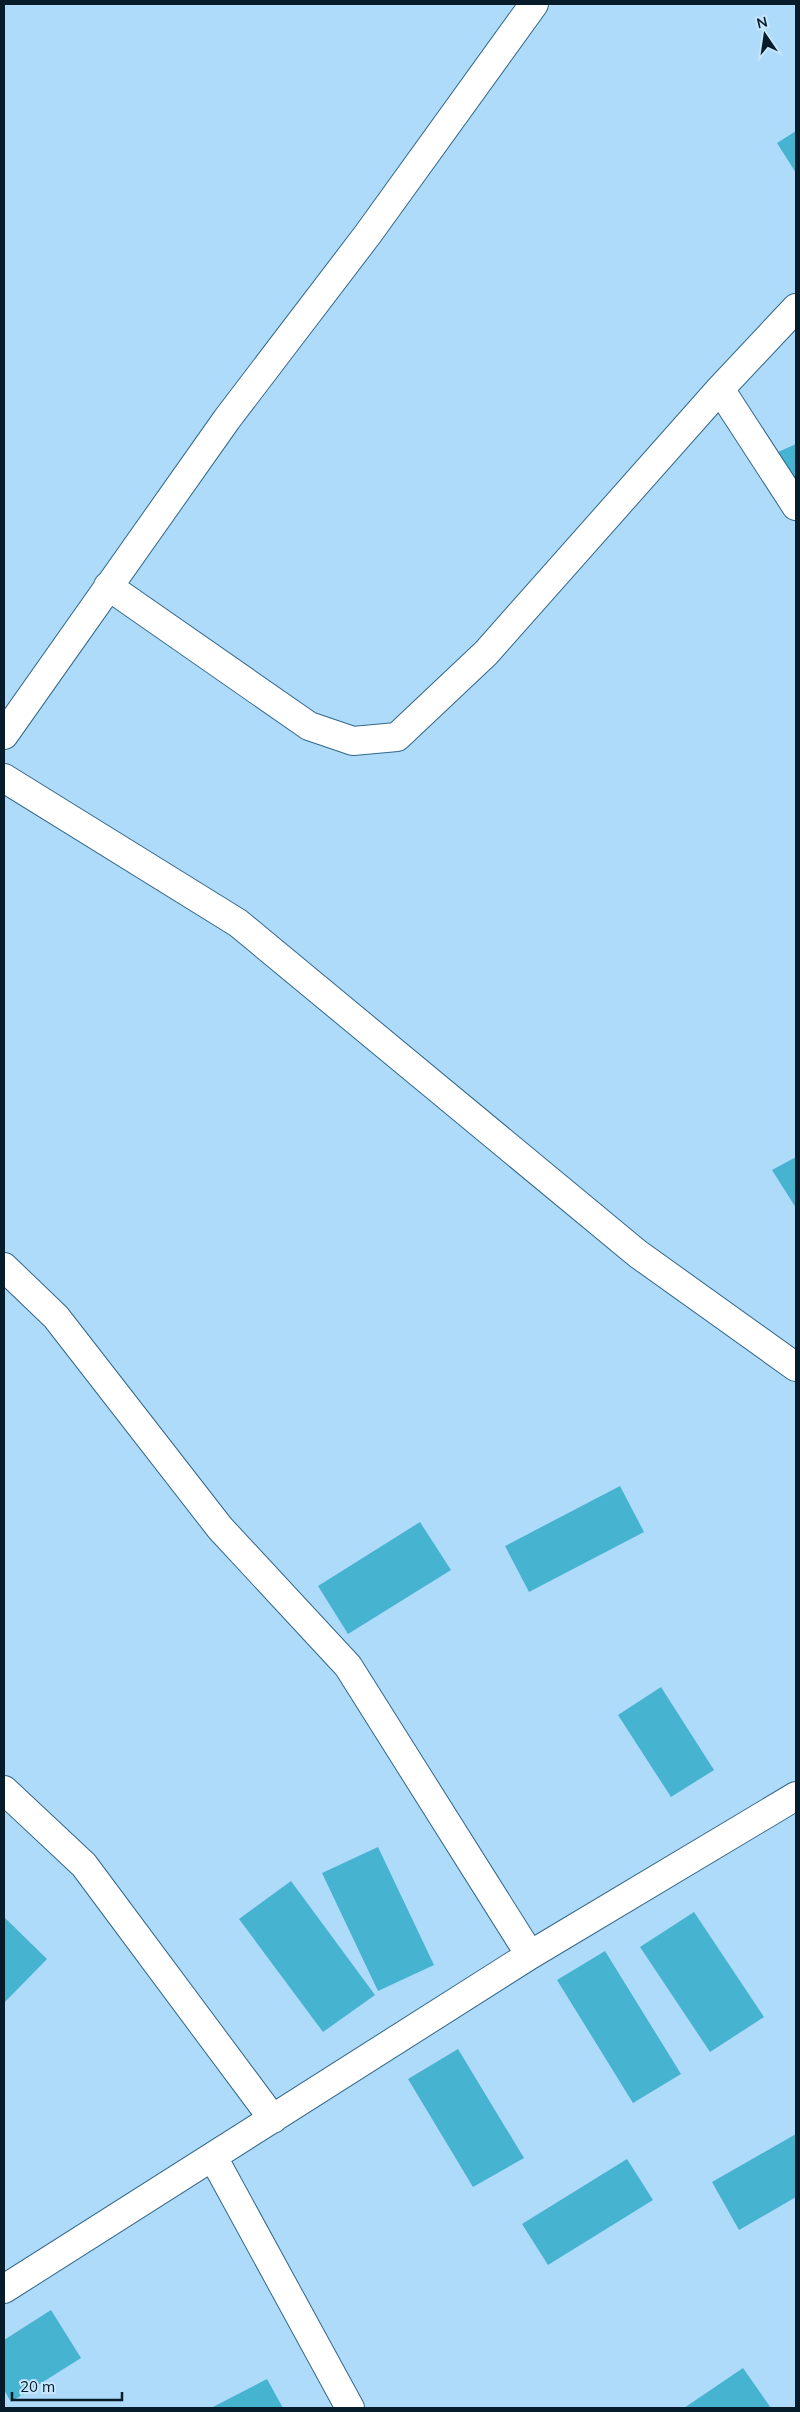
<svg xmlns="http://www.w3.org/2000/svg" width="800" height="2412" font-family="Mulish,sans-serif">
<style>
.building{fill:#46b3d1}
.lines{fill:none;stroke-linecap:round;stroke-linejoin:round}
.minor-casing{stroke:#326789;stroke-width:30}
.minor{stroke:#fff;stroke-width:28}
</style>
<rect width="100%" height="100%" fill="#afdbfa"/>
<path class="building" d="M 796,131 L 796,173 L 777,143 Z
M 796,444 L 796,498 L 778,452 Z
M 796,1157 L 796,1208 L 772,1170 Z
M 620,1486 L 644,1532 L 529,1592 L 505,1546 Z
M 420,1522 L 451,1570 L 348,1634 L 318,1586 Z
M 661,1687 L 714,1770 L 671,1797 L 618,1715 Z
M 378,1847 L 434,1965 L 378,1991 L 322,1873 Z
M 291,1881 L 375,1995 L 323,2032 L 239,1919 Z
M 694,1912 L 764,2017 L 710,2052 L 640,1947 Z
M 4,1917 L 47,1959 L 4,2003 Z
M 605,1951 L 681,2074 L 633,2103 L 557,1980 Z
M 458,2049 L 524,2158 L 473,2187 L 408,2079 Z
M 796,2134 L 796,2197 L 739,2230 L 712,2182 Z
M 627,2159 L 653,2200 L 548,2265 L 522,2224 Z
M 51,2310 L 81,2358 L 11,2402 L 4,2390 L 4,2340 Z
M 743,2368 L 771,2408 L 684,2408 Z
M 267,2379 L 283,2408 L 211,2408 Z"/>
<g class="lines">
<defs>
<path id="minor" d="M 720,389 L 796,506
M 108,586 L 309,726 L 353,741 L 397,737 L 486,653 L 720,389 L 796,308
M 4,735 L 227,419 L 368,234 L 534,4
M 4,778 L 238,923 L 638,1254 L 796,1367
M 4,1267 L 56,1317 L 220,1528 L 348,1666 L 530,1955
M 4,1790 L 84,1865 L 273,2119
M 213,2157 L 350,2408
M 4,2289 L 530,1955 L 796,1796"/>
</defs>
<use href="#minor" class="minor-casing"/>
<use href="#minor" class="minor"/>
</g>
<rect width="800" height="2412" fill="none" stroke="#061c2a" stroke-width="10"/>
<g transform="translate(765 35) rotate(347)" stroke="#c6e6fe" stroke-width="4" paint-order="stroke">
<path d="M0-4L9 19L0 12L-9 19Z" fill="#061c2a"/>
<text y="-8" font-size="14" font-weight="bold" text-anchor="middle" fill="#061c2a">N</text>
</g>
<path d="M12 2392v8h110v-8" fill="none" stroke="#061c2a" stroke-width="2.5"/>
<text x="20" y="2392" font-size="15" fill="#061c2a" stroke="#c6e6fe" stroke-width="4" paint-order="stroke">20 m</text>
</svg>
